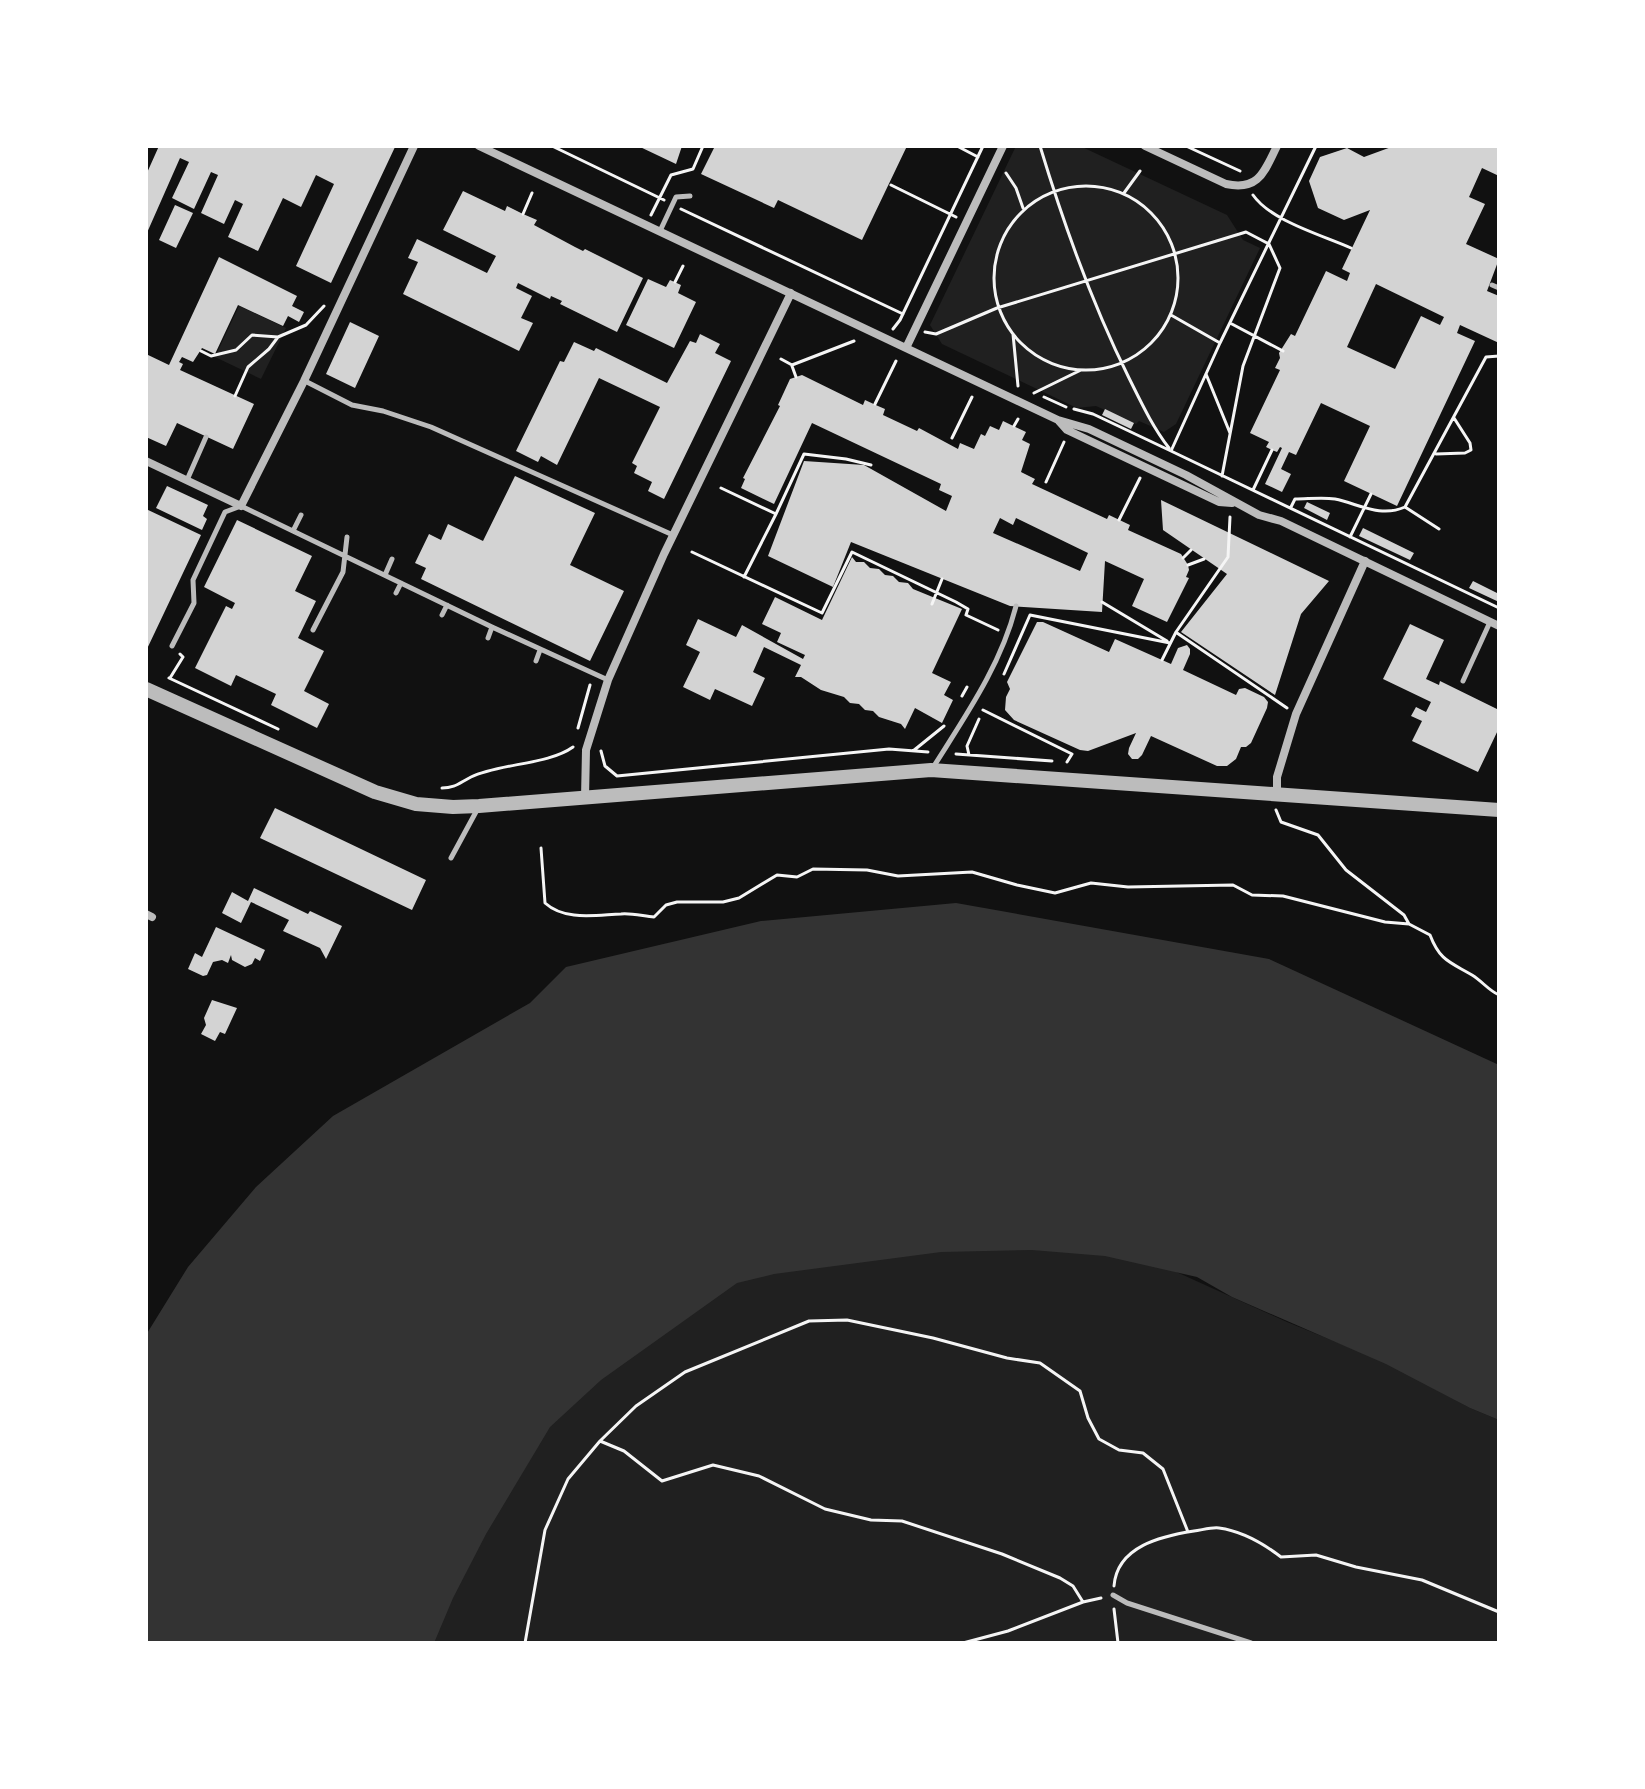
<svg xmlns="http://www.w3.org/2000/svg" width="1645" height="1789" font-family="Rubik,sans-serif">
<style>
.green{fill:#202020}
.water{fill:#333}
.building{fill:#d3d3d3;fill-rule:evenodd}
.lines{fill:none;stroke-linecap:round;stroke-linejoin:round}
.path{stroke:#f5f5f5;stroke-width:3}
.service{stroke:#bcbcbc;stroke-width:5}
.minor{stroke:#bcbcbc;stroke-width:8}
.tertiary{stroke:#bcbcbc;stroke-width:14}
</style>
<rect width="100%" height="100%" fill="#111"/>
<path class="green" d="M 1016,146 L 1080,146 L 1227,215 L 1243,240 L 1260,248 L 1176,424 L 1164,432 L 1139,421 L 1136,424 L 1096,406 L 1077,408 L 942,344 L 930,325 Z
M 239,306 L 286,328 L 261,379 L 215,357 Z
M 838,1248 L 1130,1251 L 1287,1322 L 1383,1361 L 1470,1408 L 1499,1420 L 1499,1643 L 418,1643 L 502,1453 L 705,1286 Z"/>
<path class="water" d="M 956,903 L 1269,959 L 1499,1065 L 1499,1420 L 1470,1408 L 1386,1364 L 1232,1297 L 1197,1277 L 1105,1256 L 1032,1250 L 941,1252 L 774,1274 L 737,1283 L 601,1380 L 550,1427 L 486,1534 L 453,1598 L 434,1643 L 146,1643 L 146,1335 L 188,1267 L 256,1187 L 333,1116 L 530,1003 L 566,967 L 761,921 Z"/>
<path class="building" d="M 159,146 L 393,146 L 395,147 L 331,283 L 296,266 L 334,184 L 316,175 L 301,207 L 283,198 L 258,251 L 228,237 L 243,204 L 235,200 L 224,224 L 201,213 L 218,175 L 211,172 L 194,209 L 172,198 L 189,162 L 180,158 L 146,235 L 146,175 Z
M 638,146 L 682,146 L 676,164 Z
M 715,146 L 907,146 L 862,240 L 778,200 L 774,208 L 701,174 Z
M 1394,146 L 1499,146 L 1499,176 L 1482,168 L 1469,197 L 1485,204 L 1466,244 L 1499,259 L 1487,291 L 1499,296 L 1499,343 L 1460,325 L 1457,333 L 1475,341 L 1397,506 L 1344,481 L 1370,426 L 1321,403 L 1296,455 L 1289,452 L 1281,469 L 1291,474 L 1282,492 L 1265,484 L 1282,448 L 1280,447 L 1277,452 L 1272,450 L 1266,447 L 1269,442 L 1250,433 L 1280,370 L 1275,368 L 1280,358 L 1279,353 L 1291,334 L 1295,336 L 1326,271 L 1347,281 L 1350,273 L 1342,269 L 1370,210 L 1344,220 L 1318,208 L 1309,181 L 1320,157 L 1347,148 L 1364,157 ZM 1376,284 L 1444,317 L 1440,325 L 1421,316 L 1395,369 L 1347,347 Z
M 463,191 L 505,211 L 507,206 L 523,214 L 537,220 L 534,225 L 575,247 L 583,251 L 585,249 L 643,278 L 617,332 L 560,304 L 562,301 L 551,296 L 550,299 L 518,283 L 516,288 L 532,296 L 521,318 L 533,323 L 519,351 L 403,294 L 418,262 L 408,258 L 417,239 L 487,273 L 496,256 L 443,230 Z
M 175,205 L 193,213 L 176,248 L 159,240 Z
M 219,257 L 297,296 L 292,306 L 304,312 L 299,322 L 288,316 L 283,326 L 238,305 L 215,354 L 202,348 L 193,362 L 182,357 L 179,362 L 183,364 L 180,370 L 254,404 L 233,449 L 177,423 L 166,446 L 146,437 L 146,354 L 169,365 Z
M 648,279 L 666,287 L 670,280 L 681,285 L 678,293 L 696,302 L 674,348 L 626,325 Z
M 350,322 L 379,336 L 355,388 L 326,374 Z
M 700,334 L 720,344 L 715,353 L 731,361 L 664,499 L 648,491 L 652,482 L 634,473 L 637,466 L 632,463 L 660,407 L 599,378 L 557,465 L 541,456 L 538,462 L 516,451 L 560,361 L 564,362 L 574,342 L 594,351 L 596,348 L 667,383 L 690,341 L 696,343 Z
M 802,375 L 863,405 L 865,400 L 878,406 L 885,409 L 883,415 L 917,431 L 919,428 L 958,449 L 960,443 L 974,449 L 981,434 L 985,436 L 990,426 L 999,430 L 1003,421 L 1026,432 L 1022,440 L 1030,444 L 1021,472 L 1035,479 L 1032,484 L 1107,519 L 1109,515 L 1130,525 L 1128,530 L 1181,554 L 1188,565 L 1189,570 L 1186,577 L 1189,578 L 1167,622 L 1132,606 L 1144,579 L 1105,561 L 1102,612 L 1010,606 L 851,542 L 833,587 L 768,556 L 804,461 L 864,465 L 946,511 L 952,496 L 939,490 L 941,484 L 812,423 L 774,504 L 741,488 L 745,479 L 743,478 L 780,406 L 778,405 L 790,379 ZM 1000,518 L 1013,525 L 1016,518 L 1088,553 L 1080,571 L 993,533 Z
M 1105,409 L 1134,423 L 1131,429 L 1102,415 Z
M 515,476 L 595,513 L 570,565 L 624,591 L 590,661 L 421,579 L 426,568 L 415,563 L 429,534 L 441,540 L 448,524 L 483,541 Z
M 167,486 L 208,505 L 203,516 L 207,519 L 202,530 L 156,508 Z
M 1161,500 L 1329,581 L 1301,614 L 1275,695 L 1181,632 L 1227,574 L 1163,530 Z
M 1307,502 L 1330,513 L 1327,520 L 1304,508 Z
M 146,509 L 201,535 L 146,651 Z
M 237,520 L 312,556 L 295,591 L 316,601 L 298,638 L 324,651 L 304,691 L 329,704 L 317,728 L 271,705 L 276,694 L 236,675 L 231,686 L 195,668 L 226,606 L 232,609 L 235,603 L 204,587 Z
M 1363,528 L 1414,553 L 1410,560 L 1359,536 Z
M 852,557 L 856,562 L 864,562 L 870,568 L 879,569 L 885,575 L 893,576 L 899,582 L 908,583 L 913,589 L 962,609 L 932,673 L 951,682 L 944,695 L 953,700 L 942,723 L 915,708 L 905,729 L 901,724 L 879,717 L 873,711 L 865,710 L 859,704 L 850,703 L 844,697 L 821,690 L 801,677 L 795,677 L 801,665 L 764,647 L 753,672 L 765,678 L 752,706 L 715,689 L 710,700 L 683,687 L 700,652 L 686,645 L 698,619 L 736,637 L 742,625 L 803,659 L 805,655 L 777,642 L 781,633 L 762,624 L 775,597 L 822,620 Z
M 1473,581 L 1499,594 L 1499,602 L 1469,588 Z
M 1037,622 L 1043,622 L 1109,652 L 1115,639 L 1171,664 L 1178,648 L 1187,645 L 1190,649 L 1190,654 L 1183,670 L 1236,695 L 1239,689 L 1245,688 L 1264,697 L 1268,702 L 1267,708 L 1251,743 L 1246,747 L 1241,747 L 1236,759 L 1227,766 L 1217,766 L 1151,736 L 1142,755 L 1138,759 L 1132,759 L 1128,754 L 1129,748 L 1136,733 L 1088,751 L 1080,750 L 1014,720 L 1005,710 L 1006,697 L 1010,689 L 1007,682 Z
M 1410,624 L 1444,640 L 1426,679 L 1439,685 L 1440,681 L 1499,710 L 1499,728 L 1478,772 L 1412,741 L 1422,721 L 1411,716 L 1416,707 L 1426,712 L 1431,702 L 1383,679 Z
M 275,808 L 426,880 L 412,910 L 260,838 Z
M 254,888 L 308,914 L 310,911 L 342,926 L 326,959 L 320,948 L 283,931 L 289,920 L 251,902 L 241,923 L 222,913 L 232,892 L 248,901 Z
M 216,927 L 265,950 L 260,961 L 255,958 L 252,964 L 245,967 L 232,960 L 231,955 L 228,963 L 222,960 L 213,962 L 207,975 L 203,976 L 188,969 L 195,953 L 202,957 Z
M 212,1000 L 237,1008 L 225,1034 L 220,1032 L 215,1041 L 201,1034 L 206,1025 L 204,1018 Z"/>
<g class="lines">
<path class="path" d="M 552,146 L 664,200
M 957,146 L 978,157
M 1040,146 C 1064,225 1092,304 1129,378 C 1141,402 1152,426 1169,448
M 1186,146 L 1240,171
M 1006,173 L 1016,188 L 1023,208
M 891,185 L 956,217
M994 278a92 92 0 1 1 184 0a92 92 0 1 1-184 0Z
M 1124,193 L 1140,171
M 1253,195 C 1271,221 1322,235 1351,248
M 681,209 L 903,314
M 523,214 L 532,193
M 651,215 L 671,175 L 693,169 L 703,146
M 675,282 L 683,266
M 1171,315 L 1220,343
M 1230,323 L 1283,351
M 893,329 L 900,320 L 983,146
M 925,332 L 936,334 L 997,308 L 1246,232 L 1269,244 L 1280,268 L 1243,366 L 1222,476
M 1013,334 L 1018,386
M 201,351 L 211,356 L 236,350 L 252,335 L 278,337
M 781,359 L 792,365 L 854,341
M 792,366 L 796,377
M 1206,374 L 1230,433
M 1034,393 L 1081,370
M 235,396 L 248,367 L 269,349 L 278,337 L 306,325 L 324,306
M 1044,397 L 1066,407
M 875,404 L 896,361
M 1074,409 L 1093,414 L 1171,451 L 1499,608
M 1014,426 L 1018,419
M 952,438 L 972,397
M 1171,451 L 1220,343 L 1316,146
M 1436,454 L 1465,453 L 1471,450 L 1470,443 L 1454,418
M 1046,482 L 1064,442
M 721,488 L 776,514 L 804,454 L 846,459 L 871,465
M 1253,490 L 1272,450
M 1291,507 L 1295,499 C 1308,499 1322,497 1335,499 C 1359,504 1380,518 1405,507 L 1486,357 L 1499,356
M 1405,507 L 1439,529
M 1119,520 L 1140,478
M 1350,537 L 1371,494
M 692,552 L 822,613 L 852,552 L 956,602 L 968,609 L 966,615 L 998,630
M 1183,558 L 1191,550
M 1188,565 L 1204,559
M 744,577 L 776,514
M 1102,602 L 1167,641
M 932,604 L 942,579
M 1177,633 L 1287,708
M 1162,660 L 1176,632 L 1228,557 L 1230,517
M 1004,674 L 1030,615 L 1170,643
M 169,678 L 278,729
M 170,678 L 183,657 L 180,654
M 962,696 L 967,687
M 983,710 L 1072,754 L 1067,762
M 578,728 L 590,685
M 601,751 L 605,766 L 617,776 L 889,749 L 928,752
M 913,751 L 944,726
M 956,754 L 1052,761
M 969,755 L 967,746 L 979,719
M 442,788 C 455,788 459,783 471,777 C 500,763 548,765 573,747
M 1276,810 L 1281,822 L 1318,835 L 1346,870 L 1404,915 L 1409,924
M 541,848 L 545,903 C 565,921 595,915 621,914 C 631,913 643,916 654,917 L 666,905 L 677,902 L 723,902 L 739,898 L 777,875 L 797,877 L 813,869 L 867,870 L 898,876 L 972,872 L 1017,885 L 1055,893 L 1091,883 L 1128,887 L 1233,885 L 1252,895 L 1283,896 L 1385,922 L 1409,924 L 1430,935 C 1440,961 1450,962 1472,975 C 1482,981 1488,990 1499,995
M 600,1441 L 624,1451 L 662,1481 L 713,1465 L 759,1476 L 825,1509 L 871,1520 L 902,1521 L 1002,1554 L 1060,1578 L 1073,1586 L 1083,1602 L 1101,1598
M 1114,1586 C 1117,1546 1162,1536 1194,1531 C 1202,1530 1212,1527 1219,1528 C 1241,1531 1264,1544 1281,1557 L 1316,1555 L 1356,1567 L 1422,1580 L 1499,1612
M 1114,1609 L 1118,1643
M 525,1643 L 545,1530 L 568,1479 L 600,1441 L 636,1406 L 685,1372 L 809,1321 L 847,1320 L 933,1338 L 1007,1358 L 1040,1363 L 1080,1391 L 1088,1418 L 1099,1439 L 1119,1450 L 1143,1453 L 1163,1469 L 1188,1532
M 963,1643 L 1008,1631 L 1083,1602"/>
<path class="service" d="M 660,231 L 676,197 L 690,196
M 1492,285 L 1499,288
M 305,381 L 352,405 L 383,411 L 431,427 L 673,535
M 187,480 L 206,437
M 293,531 L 301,515
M 385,575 L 392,559
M 396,593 L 401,583
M 442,615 L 447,605
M 313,630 L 343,572 L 347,537
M 488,638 L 492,627
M 172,646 L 194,603 L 193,580 L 225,512 L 241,506 L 492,627 L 608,680
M 536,661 L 540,650
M 1463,681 L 1490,622
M 934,766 C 966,715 1001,665 1016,606
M 451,858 L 477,810
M 1113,1595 L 1127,1603 L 1251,1643"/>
<path class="minor" d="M 479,146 L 1058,420 L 1089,429 L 1186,475 L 1259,515 L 1281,521 L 1499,626
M 1145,146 L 1226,184 C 1259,191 1264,172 1277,146
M 906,348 L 1003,146
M 1059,421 L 1067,430 L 1219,502 L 1232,503
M 146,461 L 241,506 L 304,381 L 414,146
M 1277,795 L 1277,777 L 1296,714 L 1365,561
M 585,798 L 586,750 L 608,680 L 664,554 L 791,293
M 146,914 L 152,917"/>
<path class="tertiary" d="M 146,689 L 375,792 L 416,804 L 453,807 L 479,806 L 931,770 L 1499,810"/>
</g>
<rect width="1645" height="1789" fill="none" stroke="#ffffff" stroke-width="296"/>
</svg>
